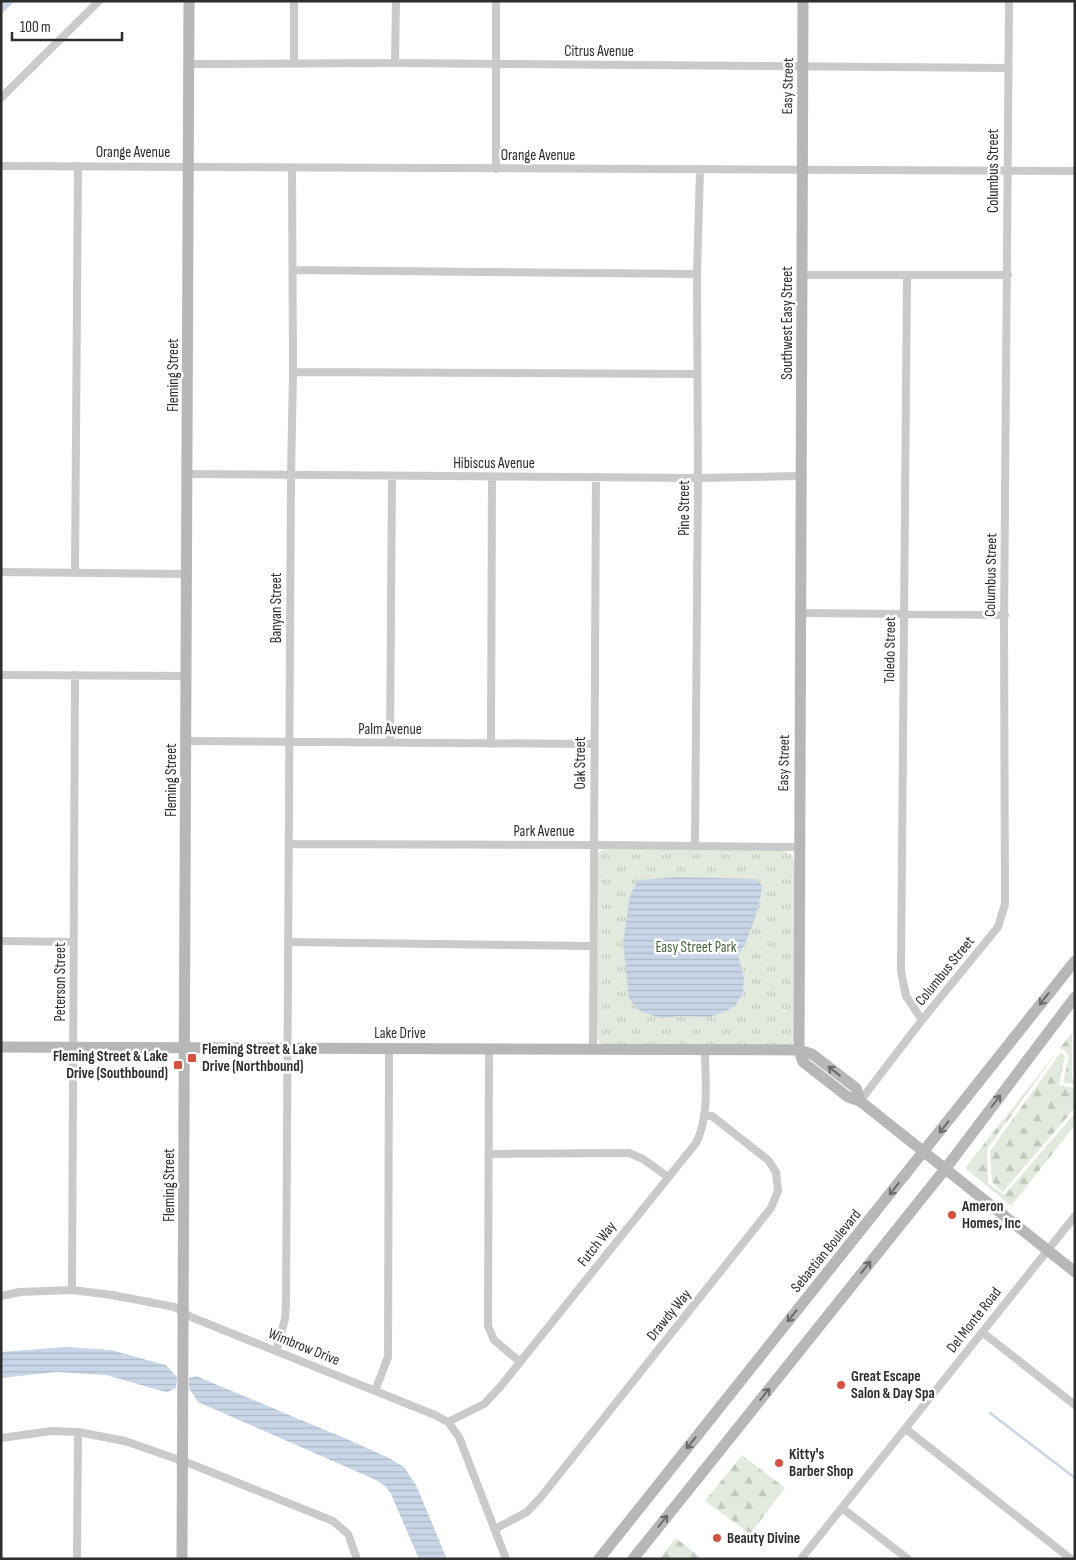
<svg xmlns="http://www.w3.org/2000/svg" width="1076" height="1560" font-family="'Sofia Sans Condensed',sans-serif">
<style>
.forest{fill:url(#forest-firs)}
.park{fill:url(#park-tufts)}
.water{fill:url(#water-rules)}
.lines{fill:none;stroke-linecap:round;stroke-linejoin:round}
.stream{stroke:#c9d6e8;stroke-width:2.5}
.canal{stroke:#c9d6e8;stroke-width:8}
.street{stroke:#cacaca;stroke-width:8}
.secondary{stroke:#b7b7b7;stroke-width:11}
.oneway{stroke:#6b6b6b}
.poi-dot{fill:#d7513d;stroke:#fff;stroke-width:2}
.labels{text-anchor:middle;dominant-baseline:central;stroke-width:5;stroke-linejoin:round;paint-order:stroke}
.street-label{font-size:15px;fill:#2d2d2d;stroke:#fff}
.park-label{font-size:15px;fill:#49653e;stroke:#fff}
.poi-label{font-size:15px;font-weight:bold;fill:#2d2d2d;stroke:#fff;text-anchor:start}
</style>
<defs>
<pattern id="forest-firs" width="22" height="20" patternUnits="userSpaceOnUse" patternTransform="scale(1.25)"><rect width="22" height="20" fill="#e1eadc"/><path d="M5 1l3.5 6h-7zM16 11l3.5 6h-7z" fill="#c1c9bd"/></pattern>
<pattern id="park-tufts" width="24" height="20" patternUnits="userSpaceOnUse" patternTransform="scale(1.25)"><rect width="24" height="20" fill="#e1eadc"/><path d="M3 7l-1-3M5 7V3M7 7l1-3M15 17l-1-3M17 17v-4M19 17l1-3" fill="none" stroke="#c1c9bd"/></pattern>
<pattern id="water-rules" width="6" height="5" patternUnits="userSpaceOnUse" patternTransform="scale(1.25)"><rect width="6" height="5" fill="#c9d6e8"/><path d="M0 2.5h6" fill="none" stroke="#adb8c7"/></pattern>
</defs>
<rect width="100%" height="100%" fill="#fff"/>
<path class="forest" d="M 1075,1029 L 1072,1035 L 1072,1077 L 1075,1084 L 1063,1083 L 1069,1056 L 1063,1049 L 1059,1049 L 987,1149 L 988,1183 L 1004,1195 L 1075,1113 L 1075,1125 L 1011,1206 L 965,1168 Z
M 1061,1052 L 1065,1056 L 1059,1085 L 1075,1088 L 1075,1108 L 1003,1192 L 992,1182 L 990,1151 Z
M 742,1455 L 785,1488 L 750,1534 L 705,1501 Z
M 676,1538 L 702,1559 L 659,1559 Z"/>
<path class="park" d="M 606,848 L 784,850 L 792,855 L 795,862 L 795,1039 L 792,1044 L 783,1047 L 606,1046 L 600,1043 L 596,1035 L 596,858 L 599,852 Z"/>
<path class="water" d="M 677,877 L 754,879 L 762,885 C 761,904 749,940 738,955 L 744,979 L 743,993 L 735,1006 L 724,1012 L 709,1017 L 680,1016 L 662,1018 L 641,1012 L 629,999 L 623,942 L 630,896 L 638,880 Z
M 66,1347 L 111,1350 L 147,1360 L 166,1365 L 177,1377 L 176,1388 L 167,1392 L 162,1391 L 106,1375 L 56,1372 L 1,1378 L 1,1352 Z
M 196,1376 L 349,1440 L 389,1458 L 404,1467 L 416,1485 L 447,1559 L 419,1559 L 391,1494 L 385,1486 L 376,1480 L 198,1402 L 189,1388 L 189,1378 Z"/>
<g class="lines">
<path class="stream" d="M 990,1413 L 1075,1478"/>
<path class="canal" d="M 1,9 L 9,1"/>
<path class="street" d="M 294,1 L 294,63
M 496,1 L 496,169
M 395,63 L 396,1
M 190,64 L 395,63 L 1008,68
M 1,98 L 99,1
M 1,166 L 1075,171
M 293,270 L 697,274
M 802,275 L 1008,275
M 907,275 L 901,971 L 906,996 L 922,1020
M 293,372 L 697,374
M 187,474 L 698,478 L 801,476
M 1,572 L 186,574
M 75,573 L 78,166
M 801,613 L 1005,615
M 1,675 L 186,676
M 186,741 L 593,744
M 390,742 L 392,476
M 491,744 L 492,477
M 289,844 L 602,845 L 798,847
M 695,845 L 698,478 L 697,274 L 700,170
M 1,941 L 73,942
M 288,942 L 592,946
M 489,1049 L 488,1326 L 494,1340 L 520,1362
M 593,1049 L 596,477
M 860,1101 L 922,1020 L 998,927 L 1005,904 L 1004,625 L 1009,1
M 489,1154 L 629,1153 L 643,1159 L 668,1177
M 72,1290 L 75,675
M 1,1296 L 20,1292 L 72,1290 L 112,1295 L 175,1307 L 191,1317 L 435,1415 L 448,1422 L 459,1437 L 506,1559
M 982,1332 L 1075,1405
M 276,1351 L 285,1319 L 286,1304 L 291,475 L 293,372 L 292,168
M 375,1391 L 388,1357 L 389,1048
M 448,1422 L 484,1404 L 500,1387 L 696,1143 C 710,1115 705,1080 705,1050
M 906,1429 L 1071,1559
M 1,1438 L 52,1431 L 78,1432 L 125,1441 L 191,1464 L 333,1521 L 348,1534 L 357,1559
M 842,1508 L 908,1559
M 495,1529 L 527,1512 L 541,1497 L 771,1208 L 778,1191 L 776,1172 L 768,1160 L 712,1116 L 704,1115
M 77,1559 L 78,1432
M 801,1559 L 1075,1216"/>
<path class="secondary" d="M 803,1 L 799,1050 L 803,1062 L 848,1097 L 860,1101 L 1075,1272
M 1,1047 L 799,1050 L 812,1054 L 856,1088 L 860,1101
M 182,1559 L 189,1
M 599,1559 L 1075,961
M 633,1559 L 946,1168 L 1075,997"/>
</g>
<defs><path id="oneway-shaft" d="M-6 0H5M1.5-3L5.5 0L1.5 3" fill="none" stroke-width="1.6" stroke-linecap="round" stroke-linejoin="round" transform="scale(1.25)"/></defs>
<g class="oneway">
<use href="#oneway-shaft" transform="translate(1044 999) rotate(128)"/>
<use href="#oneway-shaft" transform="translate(834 1071) rotate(-142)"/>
<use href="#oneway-shaft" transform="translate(996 1101) rotate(-53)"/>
<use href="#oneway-shaft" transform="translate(944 1127) rotate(128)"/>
<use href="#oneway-shaft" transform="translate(894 1189) rotate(128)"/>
<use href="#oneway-shaft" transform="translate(866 1267) rotate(-51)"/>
<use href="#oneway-shaft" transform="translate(792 1316) rotate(129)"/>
<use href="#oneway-shaft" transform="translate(765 1394) rotate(-51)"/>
<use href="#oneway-shaft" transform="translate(691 1443) rotate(129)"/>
<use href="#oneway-shaft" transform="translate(663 1521) rotate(-51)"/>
</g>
<g class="poi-dot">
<rect x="187" y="1053" width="10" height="10" rx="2.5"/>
<rect x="173" y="1060" width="10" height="10" rx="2.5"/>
<circle cx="952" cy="1215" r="5"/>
<circle cx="841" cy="1385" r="5"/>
<circle cx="779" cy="1463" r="5"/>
<circle cx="717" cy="1538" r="5"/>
</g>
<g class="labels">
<g class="street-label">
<text x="599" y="51">Citrus Avenue</text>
<text transform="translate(788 86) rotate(-89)">Easy Street</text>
<text x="133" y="152">Orange Avenue</text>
<text x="538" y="155">Orange Avenue</text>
<text transform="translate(993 171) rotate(-90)">Columbus Street</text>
<text transform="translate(787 323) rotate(-90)">Southwest Easy Street</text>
<text transform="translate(173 375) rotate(-90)">Fleming Street</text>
<text x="494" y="463">Hibiscus Avenue</text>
<text transform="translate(684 508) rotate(-90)">Pine Street</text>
<text transform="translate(991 575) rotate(-89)">Columbus Street</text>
<text transform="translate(276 608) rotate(-90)">Banyan Street</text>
<text transform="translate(890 650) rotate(-89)">Toledo Street</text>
<text x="390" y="729">Palm Avenue</text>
<text transform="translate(580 763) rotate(-90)">Oak Street</text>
<text transform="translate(784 763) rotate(-89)">Easy Street</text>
<text transform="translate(171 780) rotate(-90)">Fleming Street</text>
<text x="544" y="831">Park Avenue</text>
<text transform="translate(945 971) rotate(-51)">Columbus Street</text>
<text transform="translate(60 982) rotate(-90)">Peterson Street</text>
<text x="400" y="1033">Lake Drive</text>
<text transform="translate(169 1185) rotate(-90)">Fleming Street</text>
<text transform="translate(597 1244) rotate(-52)">Futch Way</text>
<text transform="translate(826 1251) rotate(-51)">Sebastian Boulevard</text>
<text transform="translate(669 1315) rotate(-51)">Drawdy Way</text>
<text transform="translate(974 1320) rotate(-52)">Del Monte Road</text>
<text transform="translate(304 1347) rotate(22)">Wimbrow Drive</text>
</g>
<g class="park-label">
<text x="696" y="947">Easy Street Park</text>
</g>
<g class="poi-label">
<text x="202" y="1049">Fleming Street &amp; Lake<tspan x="202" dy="17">Drive (Northbound)</tspan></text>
<text x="168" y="1056" text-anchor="end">Fleming Street &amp; Lake<tspan x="168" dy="17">Drive (Southbound)</tspan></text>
<text x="962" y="1206">Ameron<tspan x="962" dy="17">Homes, Inc</tspan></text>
<text x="851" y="1376">Great Escape<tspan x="851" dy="17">Salon &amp; Day Spa</tspan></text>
<text x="789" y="1454">Kitty's<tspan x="789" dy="17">Barber Shop</tspan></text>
<text x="727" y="1538">Beauty Divine</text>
</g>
</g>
<rect width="1076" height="1560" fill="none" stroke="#2d2d2d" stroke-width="5"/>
<path d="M12 32v8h110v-8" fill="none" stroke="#2d2d2d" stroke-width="2.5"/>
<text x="20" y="32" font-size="15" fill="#2d2d2d" stroke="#ffffff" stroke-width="4" paint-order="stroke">100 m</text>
</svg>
